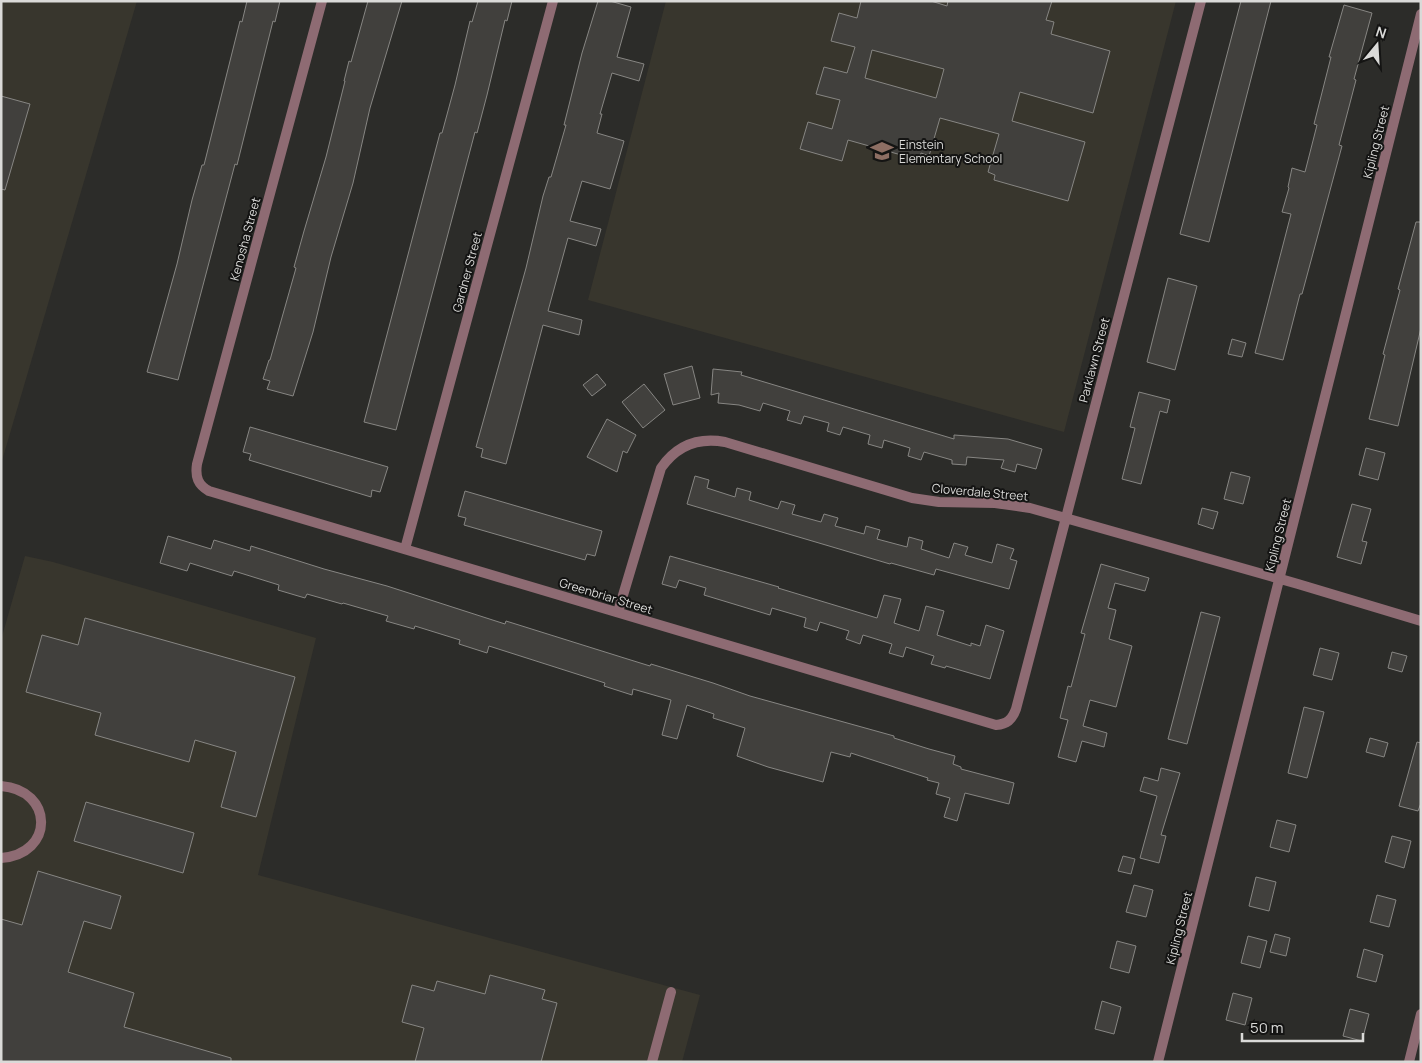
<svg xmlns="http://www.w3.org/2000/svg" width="1422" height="1063" font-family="Manrope,sans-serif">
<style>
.built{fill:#38362d}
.building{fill:#41403d;stroke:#878683;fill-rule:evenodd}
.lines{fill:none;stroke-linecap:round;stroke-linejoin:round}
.minor{stroke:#8e6b73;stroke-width:10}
.labels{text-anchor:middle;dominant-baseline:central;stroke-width:4;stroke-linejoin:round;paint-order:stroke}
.street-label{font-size:12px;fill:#dadad8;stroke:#141413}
.poi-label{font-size:12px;fill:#dadad8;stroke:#141413;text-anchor:start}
</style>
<rect width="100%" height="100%" fill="#2c2c29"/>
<path class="built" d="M 1,1 L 137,1 L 1,464 Z
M 666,1 L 1176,1 L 1064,432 L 588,300 Z
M 25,556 L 53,562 L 316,638 L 258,875 L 700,995 L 682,1062 L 1,1062 L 1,640 Z"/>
<path class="building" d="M 247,1 L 280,1 L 275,22 L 273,21 L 237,165 L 235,164 L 178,380 L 147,372 L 177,264 L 192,200 L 202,165 L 204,165 L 240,21 L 242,22 Z
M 368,1 L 402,1 L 370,108 L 353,183 L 331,257 L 313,332 L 293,396 L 267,389 L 270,381 L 263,379 L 269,360 L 270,360 L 296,268 L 294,267 L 304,231 L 326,157 L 345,81 L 344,81 L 349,61 L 351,62 Z
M 478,1 L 512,1 L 507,21 L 505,20 L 487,95 L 477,133 L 475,132 L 396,430 L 364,422 L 440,133 L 442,133 L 455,85 L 470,21 L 472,22 Z
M 598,1 L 610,1 L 631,7 L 617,57 L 644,64 L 639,81 L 612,73 L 600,114 L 602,114 L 597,133 L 624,141 L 620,155 L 610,189 L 582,181 L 570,221 L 601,229 L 596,246 L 568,238 L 548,311 L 582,320 L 579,335 L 543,325 L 506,464 L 481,457 L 483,449 L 476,447 L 526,268 L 543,196 L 549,177 L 551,177 L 566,125 L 564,125 L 582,53 Z
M 861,1 L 931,1 L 947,6 L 948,1 L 1052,1 L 1046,20 L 1054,22 L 1051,34 L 1110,51 L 1093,113 L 1020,92 L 1012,121 L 1085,142 L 1068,201 L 994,180 L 995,175 L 988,172 L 999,134 L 940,118 L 929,156 L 921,153 L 919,160 L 848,140 L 842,161 L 800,149 L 808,122 L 832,129 L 840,100 L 816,94 L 824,67 L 847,73 L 855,47 L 831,41 L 839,13 L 857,18 ZM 872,50 L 944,69 L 936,98 L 865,78 Z
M 1241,1 L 1271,1 L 1209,242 L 1180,234 Z
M 1344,5 L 1372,13 L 1354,79 L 1356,80 L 1339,145 L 1342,146 L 1302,294 L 1300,294 L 1283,360 L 1255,353 L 1291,214 L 1282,212 L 1289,188 L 1288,187 L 1292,168 L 1305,172 L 1317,125 L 1314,124 L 1331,57 L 1329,57 Z
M 1,96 L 30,104 L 5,190 L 1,189 Z
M 1416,222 L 1421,222 L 1421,328 L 1398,426 L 1369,419 L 1385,355 L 1383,354 L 1400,290 L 1398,289 Z
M 1168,278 L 1197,286 L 1175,370 L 1147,362 Z
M 1232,339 L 1246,343 L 1242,357 L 1228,354 Z
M 692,366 L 700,398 L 673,405 L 664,374 Z
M 713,369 L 742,372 L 741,375 L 954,439 L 954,435 L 1008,439 L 1042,449 L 1036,469 L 1017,464 L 1015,472 L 1001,468 L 1004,460 L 967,457 L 966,465 L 952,464 L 952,460 L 924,452 L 921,460 L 908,456 L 910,448 L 884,440 L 882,448 L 868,444 L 870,435 L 843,427 L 840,435 L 827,431 L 829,423 L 804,416 L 801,424 L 787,420 L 790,411 L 763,403 L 760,411 L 739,405 L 718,403 L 719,393 L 711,395 Z
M 597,374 L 606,385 L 592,396 L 583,385 Z
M 644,384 L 665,410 L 643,428 L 622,402 Z
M 1139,392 L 1170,400 L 1167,413 L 1160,411 L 1141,484 L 1122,479 L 1135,428 L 1130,427 Z
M 607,419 L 636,435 L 627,453 L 623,451 L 617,472 L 587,457 Z
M 250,427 L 388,467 L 380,492 L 372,490 L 371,497 L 249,460 L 251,454 L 243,452 Z
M 1366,448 L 1385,453 L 1378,480 L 1359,475 Z
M 1231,472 L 1250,477 L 1243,504 L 1224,499 Z
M 695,476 L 709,480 L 707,488 L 735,497 L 737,488 L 751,492 L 749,500 L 778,509 L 781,501 L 795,505 L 792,514 L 821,522 L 824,514 L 838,518 L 835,526 L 864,534 L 866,526 L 880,530 L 877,539 L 907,547 L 909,537 L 923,541 L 921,549 L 949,558 L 954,543 L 968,547 L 965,555 L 992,563 L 997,544 L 1014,549 L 1010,559 L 1017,561 L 1009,589 L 936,569 L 934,575 L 891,563 L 890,564 L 687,504 Z
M 465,491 L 602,531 L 595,556 L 587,554 L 585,560 L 464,525 L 466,518 L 458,516 Z
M 1352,504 L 1371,509 L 1362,541 L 1367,542 L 1361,564 L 1337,557 Z
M 1202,508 L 1218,512 L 1213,529 L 1198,524 Z
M 168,536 L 211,549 L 214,540 L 250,551 L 251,546 L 324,569 L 387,586 L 505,624 L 506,621 L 621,657 L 650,666 L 651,664 L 713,683 L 750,696 L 894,736 L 894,738 L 929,749 L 955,756 L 953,764 L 961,767 L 961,769 L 1014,783 L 1009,804 L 965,793 L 957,821 L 944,817 L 950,798 L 936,794 L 939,783 L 927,780 L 928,778 L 851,753 L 850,757 L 831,752 L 823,782 L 768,767 L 737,756 L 745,728 L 713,718 L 714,714 L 687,705 L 677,739 L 662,735 L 671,700 L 633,689 L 632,695 L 604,686 L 605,683 L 489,646 L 487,653 L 459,644 L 460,640 L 415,626 L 414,629 L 386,621 L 388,616 L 343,603 L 342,604 L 307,594 L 305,598 L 278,590 L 279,585 L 234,571 L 232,576 L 190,563 L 187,571 L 160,563 Z
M 670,556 L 779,587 L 778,588 L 877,618 L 884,595 L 901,599 L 894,623 L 919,631 L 926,606 L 944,611 L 937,635 L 971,646 L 971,643 L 980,646 L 986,625 L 1004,631 L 990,679 L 946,666 L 945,668 L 931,664 L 934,656 L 906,647 L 903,657 L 889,653 L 892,644 L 863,635 L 860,644 L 846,639 L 849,631 L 820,622 L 817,631 L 804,627 L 806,618 L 772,608 L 770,615 L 704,595 L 706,588 L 679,580 L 676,588 L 662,584 Z
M 1101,564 L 1149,578 L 1145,591 L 1115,583 L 1108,608 L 1116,610 L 1109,639 L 1132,646 L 1116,707 L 1090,700 L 1083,726 L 1107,733 L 1104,747 L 1082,741 L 1076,762 L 1058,757 L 1068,720 L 1060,718 L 1068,686 L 1071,687 L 1085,634 L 1081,633 Z
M 1201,612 L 1220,617 L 1187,744 L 1168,739 Z
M 85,618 L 295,677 L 256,817 L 221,807 L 236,752 L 195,740 L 189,762 L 95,735 L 101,713 L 26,692 L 42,635 L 78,645 Z
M 1320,648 L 1339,653 L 1332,680 L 1313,675 Z
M 1392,652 L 1407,656 L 1402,672 L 1388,668 Z
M 1304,707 L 1324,712 L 1307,778 L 1288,773 Z
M 1370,738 L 1388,743 L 1384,757 L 1366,752 Z
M 1417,742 L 1421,743 L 1421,803 L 1418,811 L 1399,806 Z
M 1161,768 L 1180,773 L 1161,835 L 1166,836 L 1159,863 L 1140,858 L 1157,796 L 1140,791 L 1144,777 L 1158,781 Z
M 86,802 L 194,833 L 183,873 L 74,841 Z
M 1277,820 L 1296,825 L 1289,852 L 1270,847 Z
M 1392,836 L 1411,841 L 1404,868 L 1385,862 Z
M 1123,856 L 1135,859 L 1131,874 L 1118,871 Z
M 38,871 L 121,896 L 111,929 L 84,921 L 68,972 L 134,993 L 124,1027 L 231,1058 L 231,1062 L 1,1062 L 1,919 L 22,925 Z
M 1256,877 L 1276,882 L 1269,911 L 1249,906 Z
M 1134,885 L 1153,890 L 1146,917 L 1126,912 Z
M 1377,895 L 1396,900 L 1389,927 L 1370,922 Z
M 1275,934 L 1290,938 L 1286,956 L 1270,952 Z
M 1248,936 L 1267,941 L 1260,968 L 1241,963 Z
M 1117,941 L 1136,946 L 1129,973 L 1110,968 Z
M 1364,949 L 1383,955 L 1376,982 L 1357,977 Z
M 490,975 L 545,990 L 542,999 L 557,1003 L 541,1062 L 415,1062 L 424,1028 L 402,1022 L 412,985 L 434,991 L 437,981 L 485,994 Z
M 1233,993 L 1252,998 L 1245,1025 L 1226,1020 Z
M 1102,1001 L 1121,1007 L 1114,1034 L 1095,1029 Z
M 1350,1009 L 1369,1014 L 1362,1041 L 1343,1036 Z"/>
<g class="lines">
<path class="minor" d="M 322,1 L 197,464 C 195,477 198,485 209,491 L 996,725 C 1007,724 1012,720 1016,709 L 1201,1
M 405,549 L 553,1
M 618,612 L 661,468 C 677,445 698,437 725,442 L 912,498 L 939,502 L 995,503 L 1030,508 L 1298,584 L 1421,621
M 1,786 C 54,790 55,854 1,858
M 652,1062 L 671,992
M 1158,1062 L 1421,14
M 1409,1062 L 1421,1014"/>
</g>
<defs>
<symbol id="school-bare" viewBox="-9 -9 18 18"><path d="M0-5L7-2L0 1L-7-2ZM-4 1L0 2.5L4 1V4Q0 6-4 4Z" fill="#8d6e63" stroke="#141413" stroke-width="2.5" paint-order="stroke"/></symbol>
</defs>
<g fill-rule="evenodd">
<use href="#school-bare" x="866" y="135" width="32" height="32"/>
</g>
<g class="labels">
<g class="street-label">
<text transform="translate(1376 142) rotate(-76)">Kipling Street</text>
<text transform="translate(245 239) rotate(-75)">Kenosha Street</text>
<text transform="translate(467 272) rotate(-75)">Gardner Street</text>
<text transform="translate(1094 360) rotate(-75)">Parklawn Street</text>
<text transform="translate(980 492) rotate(5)">Cloverdale Street</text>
<text transform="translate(1278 535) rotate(-76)">Kipling Street</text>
<text transform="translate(606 596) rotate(17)">Greenbriar Street</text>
<text transform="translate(1179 928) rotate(-76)">Kipling Street</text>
</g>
<g class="poi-label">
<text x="899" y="144">Einstein<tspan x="899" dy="14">Elementary School</tspan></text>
</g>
</g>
<rect width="1422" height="1063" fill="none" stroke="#dadad8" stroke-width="5"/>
<g transform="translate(1377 45) rotate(18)" stroke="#141413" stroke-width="4" paint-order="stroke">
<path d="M0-4L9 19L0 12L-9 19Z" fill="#dadad8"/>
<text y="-8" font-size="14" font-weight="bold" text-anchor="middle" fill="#dadad8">N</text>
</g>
<path d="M1242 1033v8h121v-8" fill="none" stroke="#dadad8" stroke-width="2.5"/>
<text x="1250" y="1033" font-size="15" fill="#dadad8" stroke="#141413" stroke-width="4" paint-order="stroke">50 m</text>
</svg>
